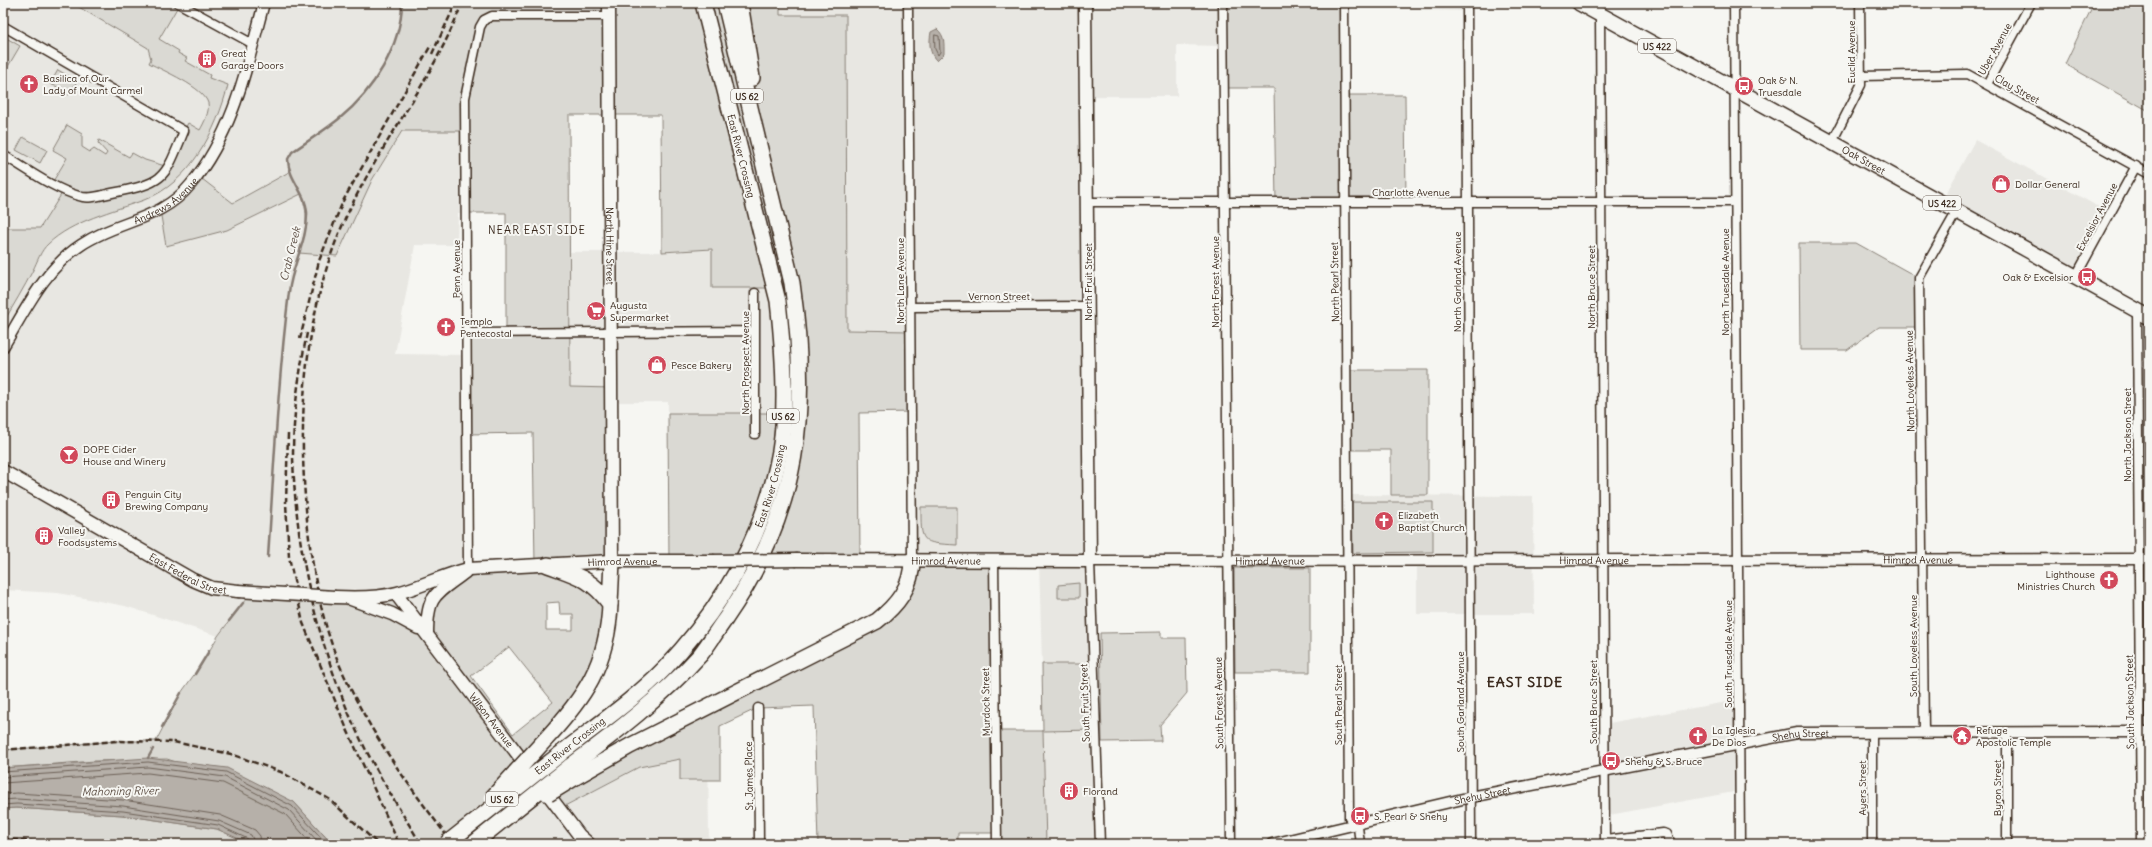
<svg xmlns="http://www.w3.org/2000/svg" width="2152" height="847" font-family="Delius,sans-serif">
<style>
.built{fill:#e8e7e2}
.green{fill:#dad9d3;stroke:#8a8278;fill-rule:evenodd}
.water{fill:#b6b0a9;stroke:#857a71}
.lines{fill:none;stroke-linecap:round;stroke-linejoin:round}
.shore{stroke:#6c6056;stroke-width:1}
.stream{stroke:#857a71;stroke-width:2.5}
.minor-casing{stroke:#3b2a1e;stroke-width:11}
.tertiary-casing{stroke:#3b2a1e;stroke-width:13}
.secondary-casing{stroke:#3b2a1e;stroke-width:15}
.trunk-casing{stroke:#3b2a1e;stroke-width:17}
.motorway-casing{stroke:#3b2a1e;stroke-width:18}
.minor{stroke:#f6f6f2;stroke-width:8}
.tertiary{stroke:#f6f6f2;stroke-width:10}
.secondary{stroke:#f6f6f2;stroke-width:12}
.trunk{stroke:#f6f6f2;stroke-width:14}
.motorway{stroke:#f6f6f2;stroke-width:15}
.rail{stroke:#3b2a1e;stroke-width:2.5;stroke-dasharray:6 3;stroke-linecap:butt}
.secondary-bridge-casing{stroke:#3b2a1e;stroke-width:15;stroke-linecap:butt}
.motorway-bridge-casing{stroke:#3b2a1e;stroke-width:18;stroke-linecap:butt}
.secondary-bridge{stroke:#f6f6f2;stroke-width:12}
.motorway-bridge{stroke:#f6f6f2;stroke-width:15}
.labels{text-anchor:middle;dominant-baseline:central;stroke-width:4;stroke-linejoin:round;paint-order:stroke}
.shield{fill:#f6f6f2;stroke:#73675e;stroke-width:1}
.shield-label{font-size:9px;font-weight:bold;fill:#3b2a1e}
.street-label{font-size:10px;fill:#3b2a1e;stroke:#f6f6f2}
.poi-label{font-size:10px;fill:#3b2a1e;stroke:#f6f6f2;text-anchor:start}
.neighbourhood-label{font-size:11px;letter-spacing:1px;fill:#3b2a1e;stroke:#f6f6f2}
.water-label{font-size:11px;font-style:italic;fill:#605248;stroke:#f6f6f2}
.district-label{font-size:14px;font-weight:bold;letter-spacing:1px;fill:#3b2a1e;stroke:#f6f6f2}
</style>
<rect width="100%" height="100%" fill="#f6f6f2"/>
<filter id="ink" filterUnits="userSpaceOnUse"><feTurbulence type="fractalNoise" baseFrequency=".025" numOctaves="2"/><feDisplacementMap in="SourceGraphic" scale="8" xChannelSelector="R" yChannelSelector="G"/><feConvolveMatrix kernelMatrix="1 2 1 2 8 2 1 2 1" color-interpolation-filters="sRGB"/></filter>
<g filter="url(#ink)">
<path class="built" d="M 3,3 L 402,3 L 395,41 L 384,66 L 361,98 L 340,118 L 292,152 L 288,167 L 289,172 L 233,203 L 227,230 L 301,194 L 307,211 L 306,228 L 299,253 L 372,180 L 402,130 L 466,131 L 466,213 L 458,213 L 457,245 L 415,245 L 395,354 L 467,355 L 468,569 L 427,634 L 252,591 L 218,636 L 125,606 L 58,593 L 3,590 Z
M 780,3 L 1223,3 L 1223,46 L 1177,45 L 1177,96 L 1086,96 L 1094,664 L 1042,664 L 1039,561 L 912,560 L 910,331 L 847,331 L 846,16 L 780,15 Z
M 1421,3 L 1467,3 L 1467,11 L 1421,10 Z
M 1975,140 L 2110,213 L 2076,276 L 1941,203 Z
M 683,249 L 712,249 L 712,288 L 775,288 L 783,413 L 668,413 L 668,402 L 612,402 L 611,388 L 570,388 L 570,252 L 683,252 Z
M 1347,495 L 1533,496 L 1534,614 L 1417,614 L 1417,561 L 1347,561 Z
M 1738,700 L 1739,791 L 1604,816 L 1603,724 Z
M 1096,730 L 1100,844 L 1046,844 L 1043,731 Z
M 708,731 L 709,844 L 472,844 L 543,788 L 559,809 Z"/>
<path class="green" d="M 72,3 L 168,3 L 177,8 L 159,39 L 179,51 L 178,53 L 187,58 L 185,61 L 210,75 L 209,78 L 228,85 C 217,130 190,183 144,200 C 113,211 72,221 48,244 C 41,250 37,262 33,270 C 24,288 13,306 3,323 L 3,218 L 7,228 L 40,228 L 64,190 L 52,183 L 67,158 L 53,150 L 67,125 L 82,134 L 82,147 L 90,152 L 94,149 L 105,156 L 107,153 L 98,143 L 99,140 L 129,157 L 132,153 L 145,160 L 165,166 L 188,123 L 200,130 C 204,123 210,111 208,103 C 203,87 164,71 149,63 L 151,59 L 148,48 Z
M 402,3 L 780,3 L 780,15 L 846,15 L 847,330 L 910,331 L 911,412 L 859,413 L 860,560 L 669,561 L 668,413 L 783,413 L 774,288 L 712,288 L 712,249 L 662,252 L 661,115 L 569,115 L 570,387 L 612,388 L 612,561 L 550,565 L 610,604 L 599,661 L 524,763 L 543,788 L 888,612 L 912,560 L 994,560 L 996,731 L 1043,731 L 1042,664 L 1094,664 L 1096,730 L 1043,731 L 1046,844 L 997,844 L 997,833 L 958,833 L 958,844 L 818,844 L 814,706 L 758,708 L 720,726 L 720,780 L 680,780 L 680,759 L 639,767 L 559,809 L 549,793 L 487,833 L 495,844 L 332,844 L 294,802 L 167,759 L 95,761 L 3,768 L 3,750 L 117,741 L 156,741 L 181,693 L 201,665 L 218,636 L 252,591 L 396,594 L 427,634 L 427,612 L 468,569 L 535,565 L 533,433 L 467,434 L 466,333 L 506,332 L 506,213 L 466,213 L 465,131 L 402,131 L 372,180 L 337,256 L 299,253 C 306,228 310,219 301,194 L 227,230 L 166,246 L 160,210 L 197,175 L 233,203 L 289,172 L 288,159 L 292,152 C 308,141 325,130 340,118 C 373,91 401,47 402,3 ZM 559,602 L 560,614 L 573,614 L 573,630 L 546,630 L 546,603 ZM 509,647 L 553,702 L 513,734 L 471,676 Z
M 1223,3 L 1344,3 L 1344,95 L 1405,95 L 1406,202 L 1276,202 L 1274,88 L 1224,88 Z
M 2094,3 L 2149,3 L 2149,111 L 2065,64 Z
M 3,36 L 20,46 L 3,75 Z
M 58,70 L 77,81 L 69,95 L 62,91 L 63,89 L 50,84 Z
M 23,137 L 47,150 L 40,163 L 16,150 Z
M 1799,243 L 1856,243 L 1919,278 L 1919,327 L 1879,327 L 1847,350 L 1800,350 Z
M 1346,370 L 1428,370 L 1428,495 L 1391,495 L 1391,450 L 1347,450 Z
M 1352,502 L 1433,502 L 1433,552 L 1353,553 Z
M 921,507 L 957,507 L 957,545 C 920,543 921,543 921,507 Z
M 1234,568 L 1310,568 L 1310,672 L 1235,672 Z
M 1079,583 L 1079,598 L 1058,598 L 1058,585 Z
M 1161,632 L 1161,638 L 1186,638 L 1187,693 L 1160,725 L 1161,741 L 1102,742 L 1100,633 Z
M 16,808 L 122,815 L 217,829 L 250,844 L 3,844 L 3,809 Z"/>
<path class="water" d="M 937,29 C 945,36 944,43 944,54 L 937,61 C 929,54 929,42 931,32 Z
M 148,758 L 227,768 L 294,802 L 332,844 L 250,844 L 217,829 L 122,815 L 16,808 L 3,809 L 3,768 Z"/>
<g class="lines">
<path class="shore" d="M 935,35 L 939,36 L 940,52 L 938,55 L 935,49 Z
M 3,772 L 148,762 L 226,772 L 292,806 L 327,844
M 3,777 L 148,767 L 225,777 L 289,810 L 320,844
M 3,783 L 148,773 L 223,783 L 285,814 L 312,844
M 3,794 L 17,793 L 123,800 L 220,815 L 255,830 L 260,836 L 261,844
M 3,800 L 17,799 L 123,806 L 219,821 L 251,835 L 255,844
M 3,805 L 17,804 L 123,811 L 218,825 L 248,839 L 250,844"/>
<path class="stream" d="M 268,557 C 274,468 278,380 289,292 C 292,265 308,239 307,212 C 306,193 288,179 288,159 L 292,152 C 308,141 325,130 340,118 C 373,91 401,47 402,3
M 229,621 L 243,603
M 195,674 L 209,651
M 162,727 L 181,693
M 148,758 L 153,749"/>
<defs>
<path id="minor" d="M 178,3 L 253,44
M 908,3 L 912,560
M 1223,3 L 1231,844
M 1344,3 L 1349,815 L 1349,818 L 1358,827 L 1360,844
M 1467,3 L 1471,844
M 1734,3 L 1740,844
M 1600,14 L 1605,844
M 3,26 L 184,131 C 164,180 166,182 112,193 C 101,195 89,200 79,196 C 52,188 27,169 3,155
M 1861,76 L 1967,74 L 2149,174
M 1987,84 L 2031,3
M 1832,142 L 1861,85 L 1860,3
M 1087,202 L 1735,202
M 2076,276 L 2136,166
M 755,293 L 755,434
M 911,307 L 1088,306
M 2137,310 L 2141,844
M 466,333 L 755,331
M 994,560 L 997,844
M 1090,561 L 1100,844
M 468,569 L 465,98 L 480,27 L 484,20 L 492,16 L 609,16
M 758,708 L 759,844
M 1924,732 L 1919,278 L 1957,211
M 1605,840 L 1663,833 L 1667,834 L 1671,844
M 1872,844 L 1872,733
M 2007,844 L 2007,732"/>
<g id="tertiary">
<path id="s1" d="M 3,347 C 25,311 44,269 81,245 C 118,220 161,221 191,184 C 234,132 247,66 264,3"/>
<path id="s2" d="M 1090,561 L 2149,559"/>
<path id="s3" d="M 1272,844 L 1471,797 L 1797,733 L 2149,732"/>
</g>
<g id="secondary">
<path id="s4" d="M 609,3 L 612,561"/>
<path id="s5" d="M 3,471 L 193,580 L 212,588 L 238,591"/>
<path id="s6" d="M 797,560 L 1090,561 L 1085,3"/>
<path id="s7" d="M 396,594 L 579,835 L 589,844"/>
<path id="s8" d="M 335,597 C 355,598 378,598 397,593 C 421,587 443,575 468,569 L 612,561 L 713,561"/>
<path d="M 351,599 L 392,614 L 418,628"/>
<path d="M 427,634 C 427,594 435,595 465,572"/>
</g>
<g id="trunk">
<path id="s9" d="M 1579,3 L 2149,317"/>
</g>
<g id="motorway">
<path d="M 740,3 L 752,78"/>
<path d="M 610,604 L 612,561"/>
<path d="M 545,740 C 584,698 608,664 610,604 C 591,578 578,576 548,565"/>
<path id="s10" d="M 559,755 C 594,727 633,701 664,669 C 722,608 765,535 780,451 C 788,406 783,347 778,301 L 703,3"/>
<path d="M 569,767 C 614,734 662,697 700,655 C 709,644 717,630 726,618 C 800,511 810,409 792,283 L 725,3"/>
<path d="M 574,778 L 630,746 L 877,621 C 897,605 912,587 912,560"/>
</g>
</defs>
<use href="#minor" class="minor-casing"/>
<use href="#tertiary" class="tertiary-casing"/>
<use href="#secondary" class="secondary-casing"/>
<use href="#trunk" class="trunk-casing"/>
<use href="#motorway" class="motorway-casing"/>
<use href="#minor" class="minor"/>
<use href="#tertiary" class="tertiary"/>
<use href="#secondary" class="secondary"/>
<use href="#trunk" class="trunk"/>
<use href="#motorway" class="motorway"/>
<path class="rail" d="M 432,54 L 456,3
M 307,333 C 299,374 293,414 293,456 C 295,542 314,629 347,709 C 366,756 394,800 421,844
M 300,339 L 319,261 L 343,201 L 431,45
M 288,434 L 286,503 L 289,557 L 303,623 L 346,727 L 399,844
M 3,750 L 117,741 L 174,742 L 231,754 L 281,772 L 329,799 L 378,844
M 3,839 L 71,844
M 453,844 C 409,786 369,733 340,666 C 324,628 316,587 310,546 C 296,437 300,318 346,217 C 380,143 434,79 462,3"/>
<defs>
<path id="secondary-bridge" d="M 713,561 L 797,560
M 238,591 L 335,597"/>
<path id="motorway-bridge" d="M 548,794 L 574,778
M 492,798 L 545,740
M 446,844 L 559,755
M 473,844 L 569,767"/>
</defs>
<use href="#secondary-bridge" class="secondary-bridge-casing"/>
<use href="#motorway-bridge" class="motorway-bridge-casing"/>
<use href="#secondary-bridge" class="secondary-bridge"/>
<use href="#motorway-bridge" class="motorway-bridge"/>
</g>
</g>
<defs>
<symbol id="building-disc" viewBox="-11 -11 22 22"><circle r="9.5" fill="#d1495b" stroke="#f6f6f2"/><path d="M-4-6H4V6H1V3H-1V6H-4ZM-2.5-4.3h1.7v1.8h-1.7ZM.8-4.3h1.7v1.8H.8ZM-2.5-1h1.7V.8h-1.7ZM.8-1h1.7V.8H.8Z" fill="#fff"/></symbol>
<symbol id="church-disc" viewBox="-11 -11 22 22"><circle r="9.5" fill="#d1495b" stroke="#f6f6f2"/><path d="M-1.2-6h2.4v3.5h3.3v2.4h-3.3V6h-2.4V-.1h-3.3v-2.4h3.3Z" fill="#fff"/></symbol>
<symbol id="bus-disc" viewBox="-11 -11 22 22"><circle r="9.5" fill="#d1495b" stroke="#f6f6f2"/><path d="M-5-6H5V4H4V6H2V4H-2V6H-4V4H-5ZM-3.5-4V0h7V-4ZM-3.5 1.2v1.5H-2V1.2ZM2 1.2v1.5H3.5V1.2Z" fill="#fff"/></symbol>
<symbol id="shop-disc" viewBox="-11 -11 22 22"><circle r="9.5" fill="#d1495b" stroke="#f6f6f2"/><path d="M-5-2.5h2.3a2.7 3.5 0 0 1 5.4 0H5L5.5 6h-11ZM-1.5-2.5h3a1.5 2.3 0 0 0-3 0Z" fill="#fff"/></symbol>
<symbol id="supermarket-disc" viewBox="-11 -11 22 22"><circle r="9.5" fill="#d1495b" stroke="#f6f6f2"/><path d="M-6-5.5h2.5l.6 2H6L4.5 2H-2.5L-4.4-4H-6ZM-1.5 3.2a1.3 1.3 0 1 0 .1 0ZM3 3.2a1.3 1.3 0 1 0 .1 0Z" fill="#fff"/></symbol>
<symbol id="bar-disc" viewBox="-11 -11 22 22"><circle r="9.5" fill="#d1495b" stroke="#f6f6f2"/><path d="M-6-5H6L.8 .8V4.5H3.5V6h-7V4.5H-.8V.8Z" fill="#fff"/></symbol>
<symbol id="temple-disc" viewBox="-11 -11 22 22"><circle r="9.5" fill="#d1495b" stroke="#f6f6f2"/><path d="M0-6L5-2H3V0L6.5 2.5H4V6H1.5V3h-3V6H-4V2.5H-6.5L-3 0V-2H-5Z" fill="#fff"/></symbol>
</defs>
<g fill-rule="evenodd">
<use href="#building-disc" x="196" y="48" width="22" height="22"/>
<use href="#church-disc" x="18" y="73" width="22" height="22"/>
<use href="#bus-disc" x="1733" y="75" width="22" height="22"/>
<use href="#shop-disc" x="1990" y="173" width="22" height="22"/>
<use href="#bus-disc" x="2076" y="266" width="22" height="22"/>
<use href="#supermarket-disc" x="585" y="300" width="22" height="22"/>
<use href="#church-disc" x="435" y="316" width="22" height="22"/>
<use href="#shop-disc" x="646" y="354" width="22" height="22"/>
<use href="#bar-disc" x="58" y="444" width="22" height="22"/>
<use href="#building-disc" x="100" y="489" width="22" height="22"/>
<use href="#church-disc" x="1373" y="510" width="22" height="22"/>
<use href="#building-disc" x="33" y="525" width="22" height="22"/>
<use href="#church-disc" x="2098" y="569" width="22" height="22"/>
<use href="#church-disc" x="1687" y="725" width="22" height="22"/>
<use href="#temple-disc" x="1951" y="725" width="22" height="22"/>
<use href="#bus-disc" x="1600" y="750" width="22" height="22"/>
<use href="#building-disc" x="1058" y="780" width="22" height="22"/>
<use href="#bus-disc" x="1349" y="805" width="22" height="22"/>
</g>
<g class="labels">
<g class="shield">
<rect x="1638" y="39" width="38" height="14" rx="3"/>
<rect x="731" y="89" width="32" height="14" rx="3"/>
<rect x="1923" y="196" width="38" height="14" rx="3"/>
<rect x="767" y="409" width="32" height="14" rx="3"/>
<rect x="486" y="792" width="32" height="14" rx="3"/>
</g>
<g class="shield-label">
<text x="1657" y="46">US 422</text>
<text x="747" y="96">US 62</text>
<text x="1942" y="203">US 422</text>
<text x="783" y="416">US 62</text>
<text x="502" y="799">US 62</text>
</g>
<g class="street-label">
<text transform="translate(1995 49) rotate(-61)">Uber Avenue</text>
<text transform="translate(1851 52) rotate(-90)">Euclid Avenue</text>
<text transform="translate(2017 89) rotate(29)">Clay Street</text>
<text transform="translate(741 156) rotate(76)">East River Crossing</text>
<text stroke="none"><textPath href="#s9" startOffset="325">Oak Street</textPath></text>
<text x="1411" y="192">Charlotte Avenue</text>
<text stroke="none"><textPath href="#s1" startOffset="226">Andrews Avenue</textPath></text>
<text transform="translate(2097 217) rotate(-62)">Excelsior Avenue</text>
<text stroke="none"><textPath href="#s4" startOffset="243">North Hine Street</textPath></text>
<text transform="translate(456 269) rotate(-90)">Penn Avenue</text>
<text transform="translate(900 281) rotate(-90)">North Lane Avenue</text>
<text transform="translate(1088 282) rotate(-90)">North Fruit Street</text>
<text transform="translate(1215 282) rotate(-90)">North Forest Avenue</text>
<text transform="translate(1335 282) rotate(-91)">North Pearl Street</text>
<text transform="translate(1457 282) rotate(-90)">North Garland Avenue</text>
<text transform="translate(1725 282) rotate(-90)">North Truesdale Avenue</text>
<text transform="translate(1591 287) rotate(-90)">North Bruce Street</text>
<text x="999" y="296">Vernon Street</text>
<text transform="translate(745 363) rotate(-90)">North Prospect Avenue</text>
<text transform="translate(1910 381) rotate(-91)">North Loveless Avenue</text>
<text transform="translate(2127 435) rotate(-90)">North Jackson Street</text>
<text stroke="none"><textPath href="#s10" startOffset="350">East River Crossing</textPath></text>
<text stroke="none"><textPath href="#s6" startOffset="149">Himrod Avenue</textPath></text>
<text stroke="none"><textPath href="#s2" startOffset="504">Himrod Avenue</textPath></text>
<text stroke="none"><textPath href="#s2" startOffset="828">Himrod Avenue</textPath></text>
<text stroke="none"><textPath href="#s2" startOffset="180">Himrod Avenue</textPath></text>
<text stroke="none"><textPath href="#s8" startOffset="292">Himrod Avenue</textPath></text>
<text stroke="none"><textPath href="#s5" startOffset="212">East Federal Street</textPath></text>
<text transform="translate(1913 646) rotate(-90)">South Loveless Avenue</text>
<text transform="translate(1728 654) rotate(-90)">South Truesdale Avenue</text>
<text transform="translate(986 702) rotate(-91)">Murdock Street</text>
<text transform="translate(1460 702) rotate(-90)">South Garland Avenue</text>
<text transform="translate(1593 702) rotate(-90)">South Bruce Street</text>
<text transform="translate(2130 702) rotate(-91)">South Jackson Street</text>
<text transform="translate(1085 703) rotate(-92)">South Fruit Street</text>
<text transform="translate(1219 703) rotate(-91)">South Forest Avenue</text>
<text transform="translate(1338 705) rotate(-90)">South Pearl Street</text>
<text stroke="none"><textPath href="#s7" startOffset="158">Wilson Avenue</textPath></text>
<text stroke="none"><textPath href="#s3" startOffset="540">Shehy Street</textPath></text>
<text transform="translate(570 746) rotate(-38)">East River Crossing</text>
<text transform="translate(749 776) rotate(-91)">St. James Place</text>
<text transform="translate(1862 788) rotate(-90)">Ayers Street</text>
<text transform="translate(1997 788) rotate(-90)">Byron Street</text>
<text stroke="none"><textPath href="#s3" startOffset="216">Shehy Street</textPath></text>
</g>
<g class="poi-label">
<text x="221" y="53">Great<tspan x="221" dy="12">Garage Doors</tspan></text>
<text x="43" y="78">Basilica of Our<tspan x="43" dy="12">Lady of Mount Carmel</tspan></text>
<text x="1758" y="80">Oak &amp; N.<tspan x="1758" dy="12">Truesdale</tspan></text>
<text x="2015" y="184">Dollar General</text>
<text x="2073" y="277" text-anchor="end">Oak &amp; Excelsior</text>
<text x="610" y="305">Augusta<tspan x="610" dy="12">Supermarket</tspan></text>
<text x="460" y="321">Templo<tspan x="460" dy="12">Pentecostal</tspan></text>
<text x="671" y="365">Pesce Bakery</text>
<text x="83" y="449">DOPE Cider<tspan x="83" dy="12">House and Winery</tspan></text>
<text x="125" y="494">Penguin City<tspan x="125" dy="12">Brewing Company</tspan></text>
<text x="1398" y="515">Elizabeth<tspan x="1398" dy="12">Baptist Church</tspan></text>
<text x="58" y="530">Valley<tspan x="58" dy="12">Foodsystems</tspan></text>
<text x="2095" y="574" text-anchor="end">Lighthouse<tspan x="2095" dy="12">Ministries Church</tspan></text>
<text x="1712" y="730">La Iglesia<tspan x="1712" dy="12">De Dios</tspan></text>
<text x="1976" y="730">Refuge<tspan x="1976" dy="12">Apostolic Temple</tspan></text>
<text x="1625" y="761">Shehy &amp; S. Bruce</text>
<text x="1083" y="791">Florand</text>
<text x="1374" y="816">S. Pearl &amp; Shehy</text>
</g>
<g class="neighbourhood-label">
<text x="537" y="230">NEAR EAST SIDE</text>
</g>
<g class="water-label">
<text transform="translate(290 254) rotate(-76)">Crab Creek</text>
<text transform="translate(120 791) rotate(-1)">Mahoning River</text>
</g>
<g class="district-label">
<text x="1525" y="682">EAST SIDE</text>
</g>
</g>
<rect width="2152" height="847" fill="none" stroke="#f6f6f2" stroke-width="16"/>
<rect x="8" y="8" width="2136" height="831" fill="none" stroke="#3b2a1e" stroke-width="1.5" filter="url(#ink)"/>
</svg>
